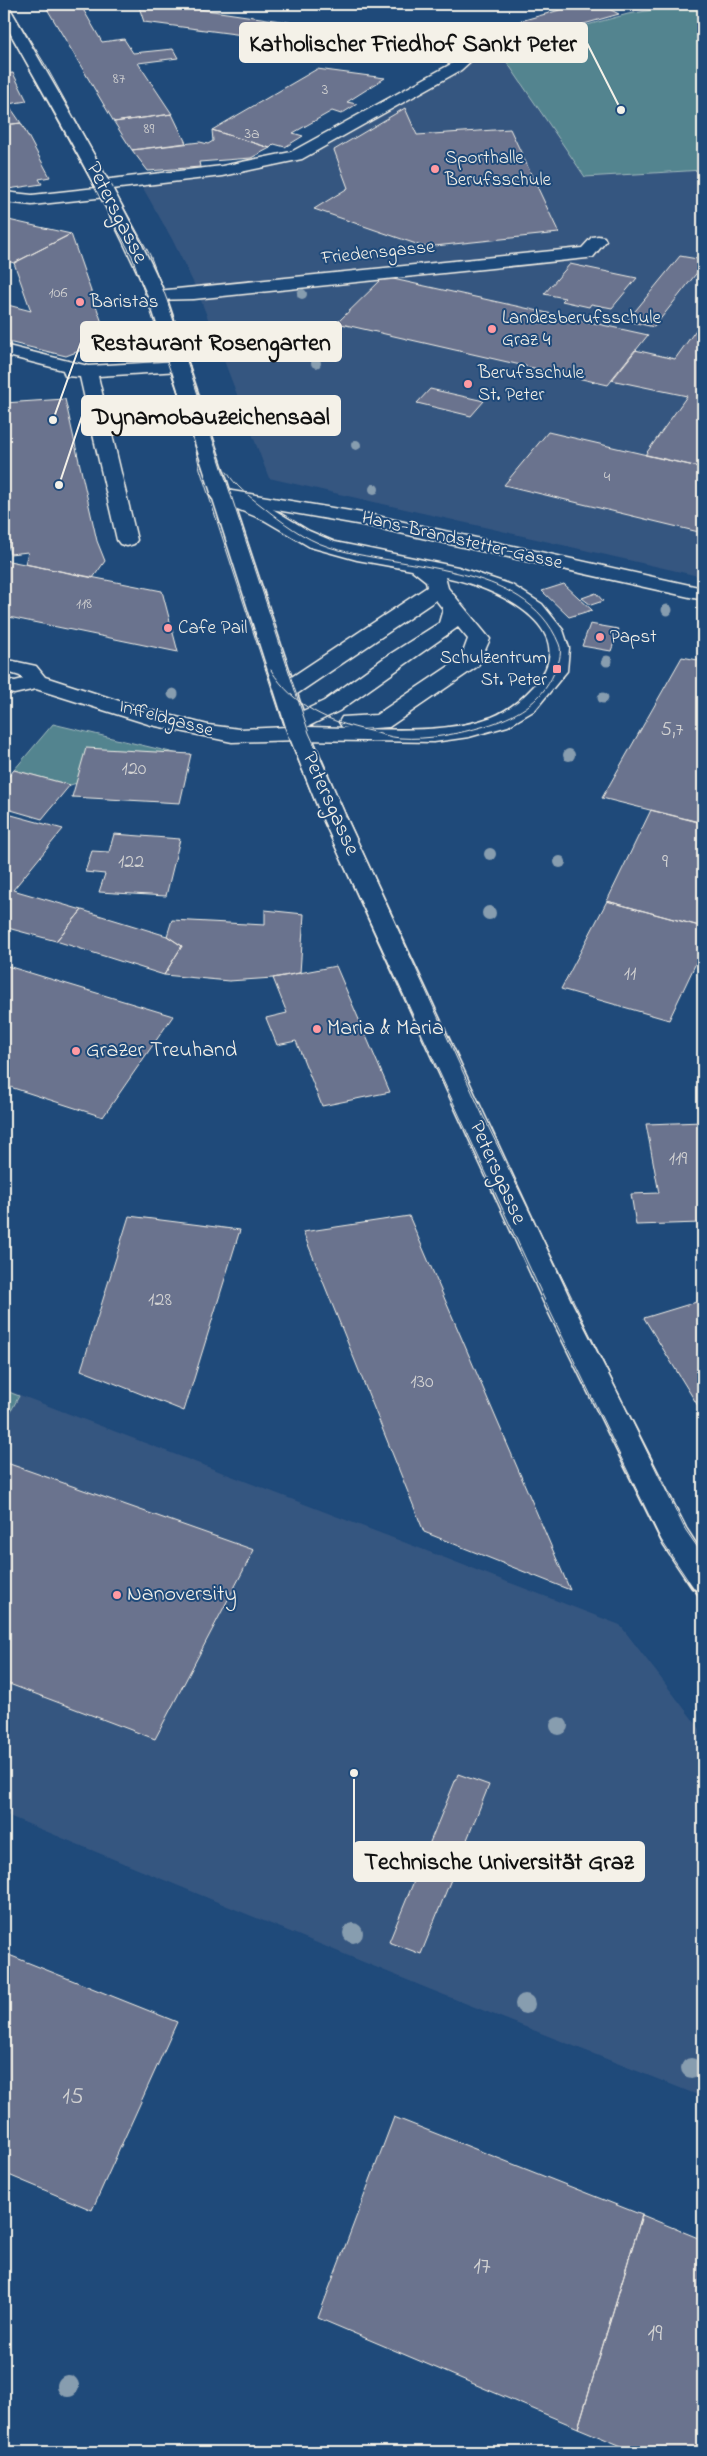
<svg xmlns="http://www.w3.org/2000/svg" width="707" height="2456" font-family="'Indie Flower',sans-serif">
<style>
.built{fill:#365680}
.green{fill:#52848f;stroke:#a3babc}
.building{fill:#6b738e;stroke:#f4f1e8}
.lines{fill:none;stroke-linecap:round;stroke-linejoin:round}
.service-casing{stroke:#f4f1e8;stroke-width:3}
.minor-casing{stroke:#f4f1e8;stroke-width:3}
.secondary-casing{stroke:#f4f1e8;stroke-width:3}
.service{fill:#1f4a7a;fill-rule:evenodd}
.minor{fill:#1f4a7a;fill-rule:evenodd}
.secondary{fill:#1f4a7a;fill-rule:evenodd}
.tram-far1{stroke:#f4f1e8;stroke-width:1}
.tram{stroke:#f4f1e8;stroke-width:2}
.tree{fill:#879daf}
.poi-dot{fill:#ff9aa2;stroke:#1f4a7a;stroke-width:2}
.labels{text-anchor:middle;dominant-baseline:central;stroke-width:4;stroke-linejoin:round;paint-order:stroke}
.far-number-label{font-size:16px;fill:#d2d2d2}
.far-poi-label{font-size:19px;fill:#f4f1e8;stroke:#1f4a7a;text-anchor:start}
.far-street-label{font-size:19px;fill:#f4f1e8;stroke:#1f4a7a}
.number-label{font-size:20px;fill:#d2d2d2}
.street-label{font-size:22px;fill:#f4f1e8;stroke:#1f4a7a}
.poi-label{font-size:22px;fill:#f4f1e8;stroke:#1f4a7a;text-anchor:start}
.near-number-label{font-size:24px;fill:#d2d2d2}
.leader{fill:none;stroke:#f4f1e8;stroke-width:2}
.callout-dot{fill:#f4f1e8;stroke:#1f4a7a;stroke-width:2}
.callout{fill:#f4f1e8;stroke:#f4f1e8;stroke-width:2}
.callout-label{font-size:24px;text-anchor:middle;font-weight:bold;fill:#111}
</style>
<rect width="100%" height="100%" fill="#1f4a7a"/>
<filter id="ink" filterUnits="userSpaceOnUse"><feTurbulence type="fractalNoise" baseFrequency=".02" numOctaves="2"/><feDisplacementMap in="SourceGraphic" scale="10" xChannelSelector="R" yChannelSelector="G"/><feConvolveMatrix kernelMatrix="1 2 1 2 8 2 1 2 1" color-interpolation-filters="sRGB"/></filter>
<g filter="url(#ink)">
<path class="built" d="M 498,49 L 585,177 L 703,170 L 703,577 L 269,478 L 197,290 L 172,239 L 139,181 L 296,156 L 469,58 Z
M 4,1389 L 620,1625 L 703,1733 L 703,2097 L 429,1989 L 4,1814 Z"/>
<path class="green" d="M 689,4 L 703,4 L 703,170 L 585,177 L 498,49 L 628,14 Z
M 53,724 L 179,754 L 70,785 L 14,770 Z
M 4,1390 L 19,1396 L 4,1424 Z"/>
<path class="building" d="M 80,4 L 102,42 L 124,39 L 133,53 L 173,49 L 178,58 L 138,63 L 172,114 L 114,122 L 46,7 Z
M 138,4 L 165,4 L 424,42 L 418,58 L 372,52 L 144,22 Z
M 581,4 L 599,4 L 619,14 L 517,43 L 498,33 L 517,28 L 510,24 Z
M 317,69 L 385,78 L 347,102 L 357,104 L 341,114 L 332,111 L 293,133 L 303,136 L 285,147 L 274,144 L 270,148 L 212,130 Z
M 13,73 L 27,101 L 8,104 L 21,123 L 4,125 L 4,74 Z
M 405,108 L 417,135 L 510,129 L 559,233 L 425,247 L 314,209 L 348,188 L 334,150 Z
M 172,114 L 186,143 L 132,150 L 114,122 Z
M 21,123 L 50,177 L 39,179 L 42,184 L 8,189 L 4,185 L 4,125 Z
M 212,130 L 270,148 L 251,158 L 199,162 L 200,167 L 148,171 L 132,150 L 200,142 L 208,144 L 213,141 Z
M 4,219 L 71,234 L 14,263 L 4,260 Z
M 71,234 L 108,340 L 66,356 L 4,341 L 4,304 L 31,311 L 14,263 Z
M 680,256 L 703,260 L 703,265 L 654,327 L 627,321 Z
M 570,264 L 637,278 L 612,308 L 591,304 L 589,307 L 562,301 L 565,298 L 544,294 Z
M 384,277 L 648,335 L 608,385 L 337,323 Z
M 703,320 L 703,468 L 645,455 L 687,396 L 611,380 L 635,350 L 675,359 Z
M 430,389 L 484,401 L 471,416 L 417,403 Z
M 65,399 L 97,541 L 105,561 L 93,578 L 25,564 L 28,552 L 10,554 L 4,519 L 4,403 Z
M 548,432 L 703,468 L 703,533 L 504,485 Z
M 4,560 L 162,591 L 178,652 L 4,616 Z
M 564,584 L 592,610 L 569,617 L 542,591 Z
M 596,593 L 603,601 L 591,605 L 582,598 Z
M 590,624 L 619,629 L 611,651 L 582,646 Z
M 682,657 L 703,661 L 702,823 L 602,798 Z
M 86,748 L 191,754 L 180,803 L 72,797 Z
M 14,770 L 70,785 L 42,819 L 4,808 L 4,782 Z
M 651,810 L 703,823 L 703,927 L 607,901 Z
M 4,813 L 63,829 L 13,890 L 82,910 L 56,941 L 4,927 Z
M 114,834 L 180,839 L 166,896 L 99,892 L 105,874 L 85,872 L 92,851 L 109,852 Z
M 607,901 L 703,927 L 703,948 L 669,1020 L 561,989 Z
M 82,910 L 167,936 L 182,946 L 164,975 L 56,941 Z
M 265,910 L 304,914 L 300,973 L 273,978 L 229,981 L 164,975 L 182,946 L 167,936 L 172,920 L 265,925 Z
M 4,965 L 173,1016 L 103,1117 L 4,1085 Z
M 336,966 L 390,1092 L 322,1106 L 296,1041 L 277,1045 L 266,1018 L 287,1013 L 273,978 Z
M 703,1122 L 703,1234 L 701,1223 L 636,1225 L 631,1194 L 659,1193 L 646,1124 Z
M 129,1216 L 240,1230 L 184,1411 L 81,1370 Z
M 409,1216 L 570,1590 L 424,1532 L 303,1232 Z
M 703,1300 L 703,1414 L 644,1318 Z
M 4,1462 L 254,1550 L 155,1739 L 4,1682 Z
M 458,1774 L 489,1785 L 421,1954 L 389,1942 Z
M 4,1953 L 177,2022 L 92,2210 L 4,2173 Z
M 394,2117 L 642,2215 L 578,2428 L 318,2318 Z
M 642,2215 L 703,2240 L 703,2452 L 636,2452 L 578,2428 Z"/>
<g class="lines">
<defs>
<path id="service" d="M 476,46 L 483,50 L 461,70 L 302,159 L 222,176 L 112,189 L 114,192 L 112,195 L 106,197 L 32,205 L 4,202 L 4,192 L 32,195 L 96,188 L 94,185 L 96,182 L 102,180 L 222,166 L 291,152 L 451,64 L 471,47 Z
M 598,236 L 604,237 L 606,241 L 593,257 L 587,258 L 194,299 L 151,300 L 148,296 L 151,292 L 157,291 L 582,248 L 592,237 Z
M 4,345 L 88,366 L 180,361 L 186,362 L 189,366 L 186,370 L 180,371 L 98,376 L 137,540 L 134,544 L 127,546 L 120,544 L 117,540 L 80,377 L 65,376 L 63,370 L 4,355 Z
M 220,489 L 271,508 L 309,531 L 335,542 L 458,567 L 512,585 L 542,604 L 563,630 L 569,648 L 567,671 L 535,710 L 508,726 L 469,737 L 434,742 L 299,740 L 232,742 L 151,725 L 36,689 L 14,694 L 4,692 L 4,679 L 15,681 L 23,679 L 20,676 L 4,671 L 4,659 L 36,666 L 45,677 L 141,708 L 208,725 L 240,729 L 288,727 L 285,723 L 288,718 L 324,701 L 384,658 L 439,623 L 443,609 L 436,600 L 294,696 L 286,697 L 278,696 L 275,691 L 278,686 L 427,587 L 426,581 L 412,570 L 357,560 L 310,547 L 264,520 L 213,499 L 210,495 L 213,491 ZM 445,577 C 491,586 587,627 534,686 C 522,699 509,710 492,717 C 451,732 403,730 360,729 L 389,727 L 478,666 L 490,639 L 448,588 ZM 458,627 L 468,639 L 461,658 L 376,715 L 342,717 L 339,722 L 342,727 L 348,728 L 307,727 L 339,711 Z"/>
<path id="minor" d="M 220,489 L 368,514 L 703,588 L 703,600 L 368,526 L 213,499 L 210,495 L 213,491 Z"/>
<path id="secondary" d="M 4,6 L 11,10 C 64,104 122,197 166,296 L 310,733 L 345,815 L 571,1301 L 686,1528 L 703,1554 L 703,1592 L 692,1588 L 664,1546 L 543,1301 L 321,815 L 288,733 L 148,296 C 107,201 54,112 4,22 Z"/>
</defs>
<use href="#service" class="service-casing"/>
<use href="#minor" class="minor-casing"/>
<use href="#secondary" class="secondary-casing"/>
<use href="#service" class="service"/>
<use href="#minor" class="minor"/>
<use href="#secondary" class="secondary"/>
<path class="tram-far1" d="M 8,4 L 46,66 L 150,255 L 167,300 L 309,733 L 483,1116 L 685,1529 L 703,1555
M 4,23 L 132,256 L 194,442 L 200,469 L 284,726 L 317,808 L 547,1305 L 661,1540 L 689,1582
M 227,472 C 235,486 249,496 262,506 C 282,522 304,539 329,547 C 400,570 526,561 559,644 C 563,653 558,665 554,673 C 541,703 515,717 485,726 C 458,734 428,740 400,738 C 390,737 380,734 370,731 C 329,722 294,707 271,670"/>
<path class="tram" d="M 688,1581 L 703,1602"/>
</g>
<g class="tree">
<circle cx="302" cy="294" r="5"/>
<circle cx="316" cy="363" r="5"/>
<circle cx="356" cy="445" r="5"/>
<circle cx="374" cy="489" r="5"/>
<circle cx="667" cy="610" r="5.5"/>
<circle cx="607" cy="661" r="5.5"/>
<circle cx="173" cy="694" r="5.5"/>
<circle cx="603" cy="698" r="5.5"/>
<circle cx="569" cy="755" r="6"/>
<circle cx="490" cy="854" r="6"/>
<circle cx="560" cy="862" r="6"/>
<circle cx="489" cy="913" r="7"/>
<circle cx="559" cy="1726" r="9"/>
<circle cx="353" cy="1933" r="10"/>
<circle cx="525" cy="2004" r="10"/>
<circle cx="691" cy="2068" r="10"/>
<circle cx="68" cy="2386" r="11"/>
</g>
</g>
<g class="poi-dot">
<circle cx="435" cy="169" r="5"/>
<circle cx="80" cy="302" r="5"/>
<circle cx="492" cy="329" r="5"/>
<circle cx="468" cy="384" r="5"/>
<circle cx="168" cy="628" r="5"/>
<circle cx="600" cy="637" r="5"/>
<rect x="552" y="664" width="10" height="10" rx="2.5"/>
<circle cx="317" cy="1029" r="5"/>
<circle cx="76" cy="1051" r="5"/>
<circle cx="117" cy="1595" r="5"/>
</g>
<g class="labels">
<g class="far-number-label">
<text x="119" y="79">87</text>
<text x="325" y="90">3</text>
<text x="149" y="129">89</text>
<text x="252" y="134">3a</text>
<text x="58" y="293">106</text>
<text x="607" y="477">4</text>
<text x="84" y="604">118</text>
</g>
<g class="far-poi-label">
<text x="445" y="158">Sporthalle<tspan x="445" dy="22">Berufsschule</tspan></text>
<text x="90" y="302">Baristas</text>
<text x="502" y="318">Landesberufsschule<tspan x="502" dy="22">Graz 4</tspan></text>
<text x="478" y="373">Berufsschule<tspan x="478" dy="22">St. Peter</tspan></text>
<text x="178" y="628">Cafe Pail</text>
<text x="610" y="637">Papst</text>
<text x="547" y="658" text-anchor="end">Schulzentrum<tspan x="547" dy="22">St. Peter</tspan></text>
</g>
<g class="far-street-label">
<text transform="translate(378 253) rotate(-6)">Friedensgasse</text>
<text transform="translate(462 541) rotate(13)">Hans-Brandstetter-Gasse</text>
<text transform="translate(166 719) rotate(15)">Inffeldgasse</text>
</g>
<g class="number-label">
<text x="672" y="730">5,7</text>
<text x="134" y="769">120</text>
<text x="131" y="862">122</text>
<text x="665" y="862">9</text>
<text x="630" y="974">11</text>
<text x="678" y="1159">119</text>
<text x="160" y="1300">128</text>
<text x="422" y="1382">130</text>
</g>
<g class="street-label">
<text transform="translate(116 213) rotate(63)">Petersgasse</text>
<text transform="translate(330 804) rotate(66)">Petersgasse</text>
<text transform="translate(497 1173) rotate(66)">Petersgasse</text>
</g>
<g class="poi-label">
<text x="327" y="1029">Maria &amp; Maria</text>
<text x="86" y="1051">Grazer Treuhand</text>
<text x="127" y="1595">Nanoversity</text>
</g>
<g class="near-number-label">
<text x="73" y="2097">15</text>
<text x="482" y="2267">17</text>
<text x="655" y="2334">19</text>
</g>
</g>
<path class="leader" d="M621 110L587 43M53 420L81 342M59 485L82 416M354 1773L354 1861"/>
<g class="callout-dot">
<circle cx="621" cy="110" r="5"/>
<circle cx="53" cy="420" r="5"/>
<circle cx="59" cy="485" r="5"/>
<circle cx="354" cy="1773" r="5"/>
</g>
<g class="callout">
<rect x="240" y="23" width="347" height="39" rx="5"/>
<rect x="81" y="322" width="260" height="39" rx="5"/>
<rect x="82" y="396" width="258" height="39" rx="5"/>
<rect x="354" y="1842" width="290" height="39" rx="5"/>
</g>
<g class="callout-label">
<text x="413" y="51">Katholischer Friedhof Sankt Peter</text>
<text x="211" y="350">Restaurant Rosengarten</text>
<text x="211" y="424">Dynamobauzeichensaal</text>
<text x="499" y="1869">Technische Universität Graz</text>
</g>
<rect width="707" height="2456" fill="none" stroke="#1f4a7a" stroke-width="20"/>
<rect x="10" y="10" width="687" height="2436" fill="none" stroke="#f4f1e8" stroke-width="2" filter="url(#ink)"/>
</svg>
